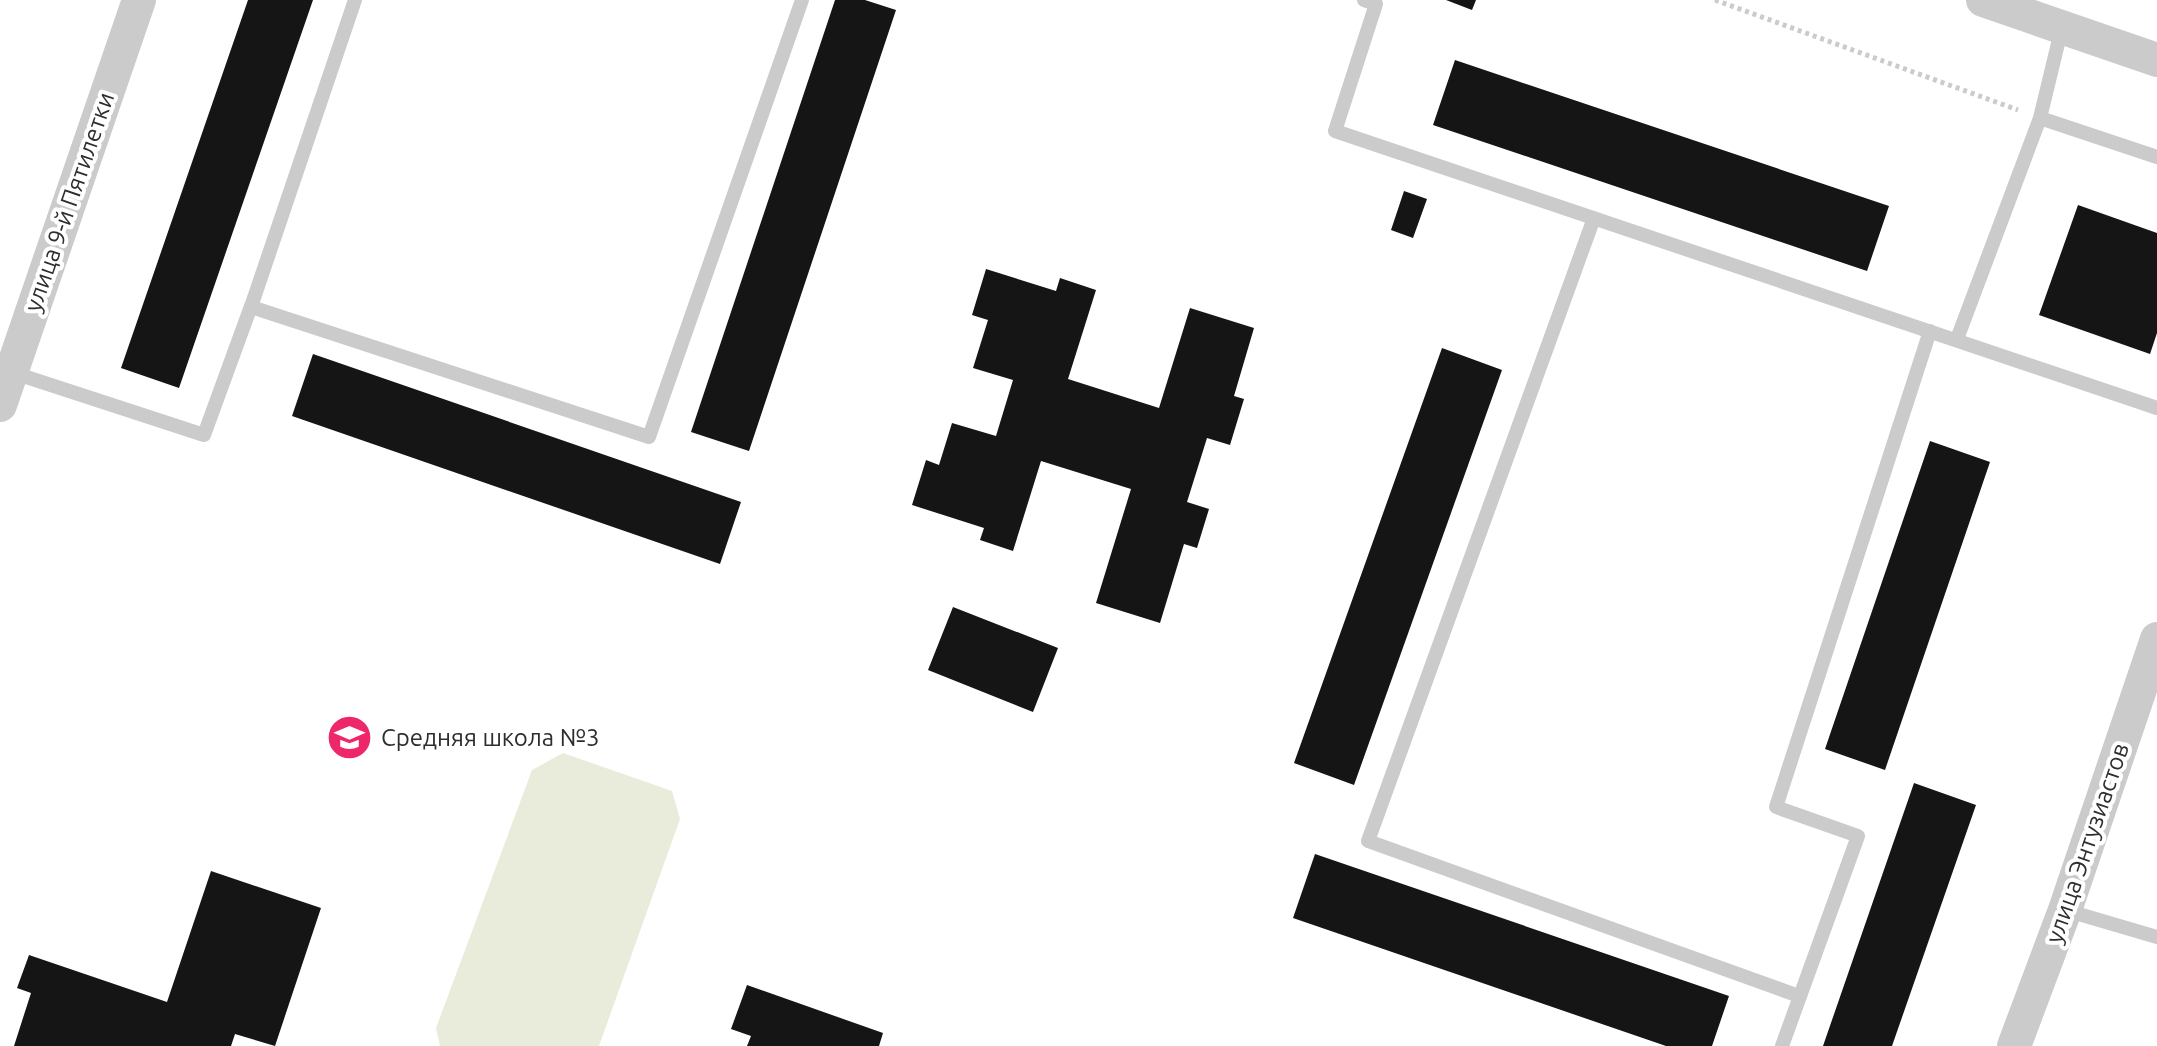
<svg xmlns="http://www.w3.org/2000/svg" width="2157" height="1046" font-family="Ubuntu,sans-serif">
<style>
.green{fill:#e9ecdb}
.building{fill:#151515}
.lines{fill:none;stroke-linecap:round;stroke-linejoin:round}
.path{stroke:#cbcbcb;stroke-width:5;stroke-dasharray:4 4;stroke-linecap:butt}
.service{stroke:#cbcbcb;stroke-width:14}
.tertiary{stroke:#cbcbcb;stroke-width:34}
.labels{text-anchor:middle;dominant-baseline:central;stroke-width:8;stroke-linejoin:round;paint-order:stroke}
.street-label{font-size:24px;fill:#2e2e2e;stroke:#fff}
.poi-label{font-size:24px;fill:#2e2e2e;stroke:#fff;text-anchor:start}
</style>
<rect width="100%" height="100%" fill="#fff"/>
<path class="green" d="M 563,753 L 672,791 L 680,819 L 599,1046 L 440,1046 L 436,1028 L 532,770 Z"/>
<path class="building" d="M 248,0 L 313,0 L 179,388 L 121,368 Z
M 835,0 L 865,0 L 896,10 L 749,451 L 691,432 Z
M 1446,0 L 1476,0 L 1472,10 Z
M 1455,60 L 1889,206 L 1867,271 L 1433,125 Z
M 1404,191 L 1427,199 L 1413,238 L 1391,230 Z
M 2078,205 L 2157,233 L 2157,333 L 2150,354 L 2039,315 Z
M 986,269 L 1056,291 L 1060,278 L 1096,290 L 1068,379 L 1159,408 L 1190,308 L 1254,328 L 1234,396 L 1244,399 L 1230,445 L 1207,438 L 1187,502 L 1209,509 L 1197,548 L 1184,544 L 1160,623 L 1096,603 L 1131,489 L 1041,461 L 1013,551 L 980,540 L 984,528 L 912,505 L 926,460 L 939,465 L 952,423 L 996,436 L 1013,380 L 973,368 L 988,320 L 972,315 Z
M 1442,348 L 1502,370 L 1354,785 L 1294,763 Z
M 313,354 L 741,502 L 720,564 L 292,416 Z
M 1930,441 L 1990,462 L 1885,770 L 1825,749 Z
M 953,607 L 1058,648 L 1033,712 L 928,670 Z
M 1914,783 L 1976,805 L 1892,1046 L 1823,1046 Z
M 1315,854 L 1729,996 L 1712,1046 L 1666,1046 L 1293,918 Z
M 211,871 L 321,908 L 275,1046 L 235,1034 L 231,1046 L 14,1046 L 31,993 L 17,988 L 29,955 L 167,1002 Z
M 747,985 L 883,1033 L 879,1046 L 747,1046 L 751,1036 L 731,1029 Z"/>
<g class="lines">
<path class="path" d="M 1715,0 L 2018,110"/>
<path class="service" d="M 1364,0 L 1376,4 L 1335,131 L 2157,408
M 2040,118 L 2157,157
M 1594,218 L 1368,841 L 1799,996
M 251,307 L 649,437 L 802,0
M 1957,339 L 2040,118 L 2062,27
M 11,372 L 204,435 L 254,298 L 355,0
M 2065,910 L 2157,937
M 1782,1046 L 1858,836 L 1776,807 L 1930,331"/>
<path class="tertiary" d="M 1983,0 L 2157,60
M 0,405 L 139,0
M 2014,1046 L 2065,910 L 2157,639"/>
</g>
<defs>
<symbol id="school-disc" viewBox="-11 -11 22 22"><circle r="9.5" fill="#ee276a" stroke="#fff"/><path d="M0-5L7-2L0 1L-7-2ZM-4 1L0 2.5L4 1V4Q0 6-4 4Z" fill="#fff"/></symbol>
</defs>
<g fill-rule="evenodd">
<use href="#school-disc" x="324" y="712" width="51" height="51"/>
</g>
<g class="labels">
<g class="street-label">
<text transform="translate(69 202) rotate(-71)">улица 9-й Пятилетки</text>
<text transform="translate(2087 843) rotate(-71)">улица Энтузиастов</text>
</g>
<g class="poi-label">
<text x="381" y="737">Средняя школа №3</text>
</g>
</g>
</svg>
